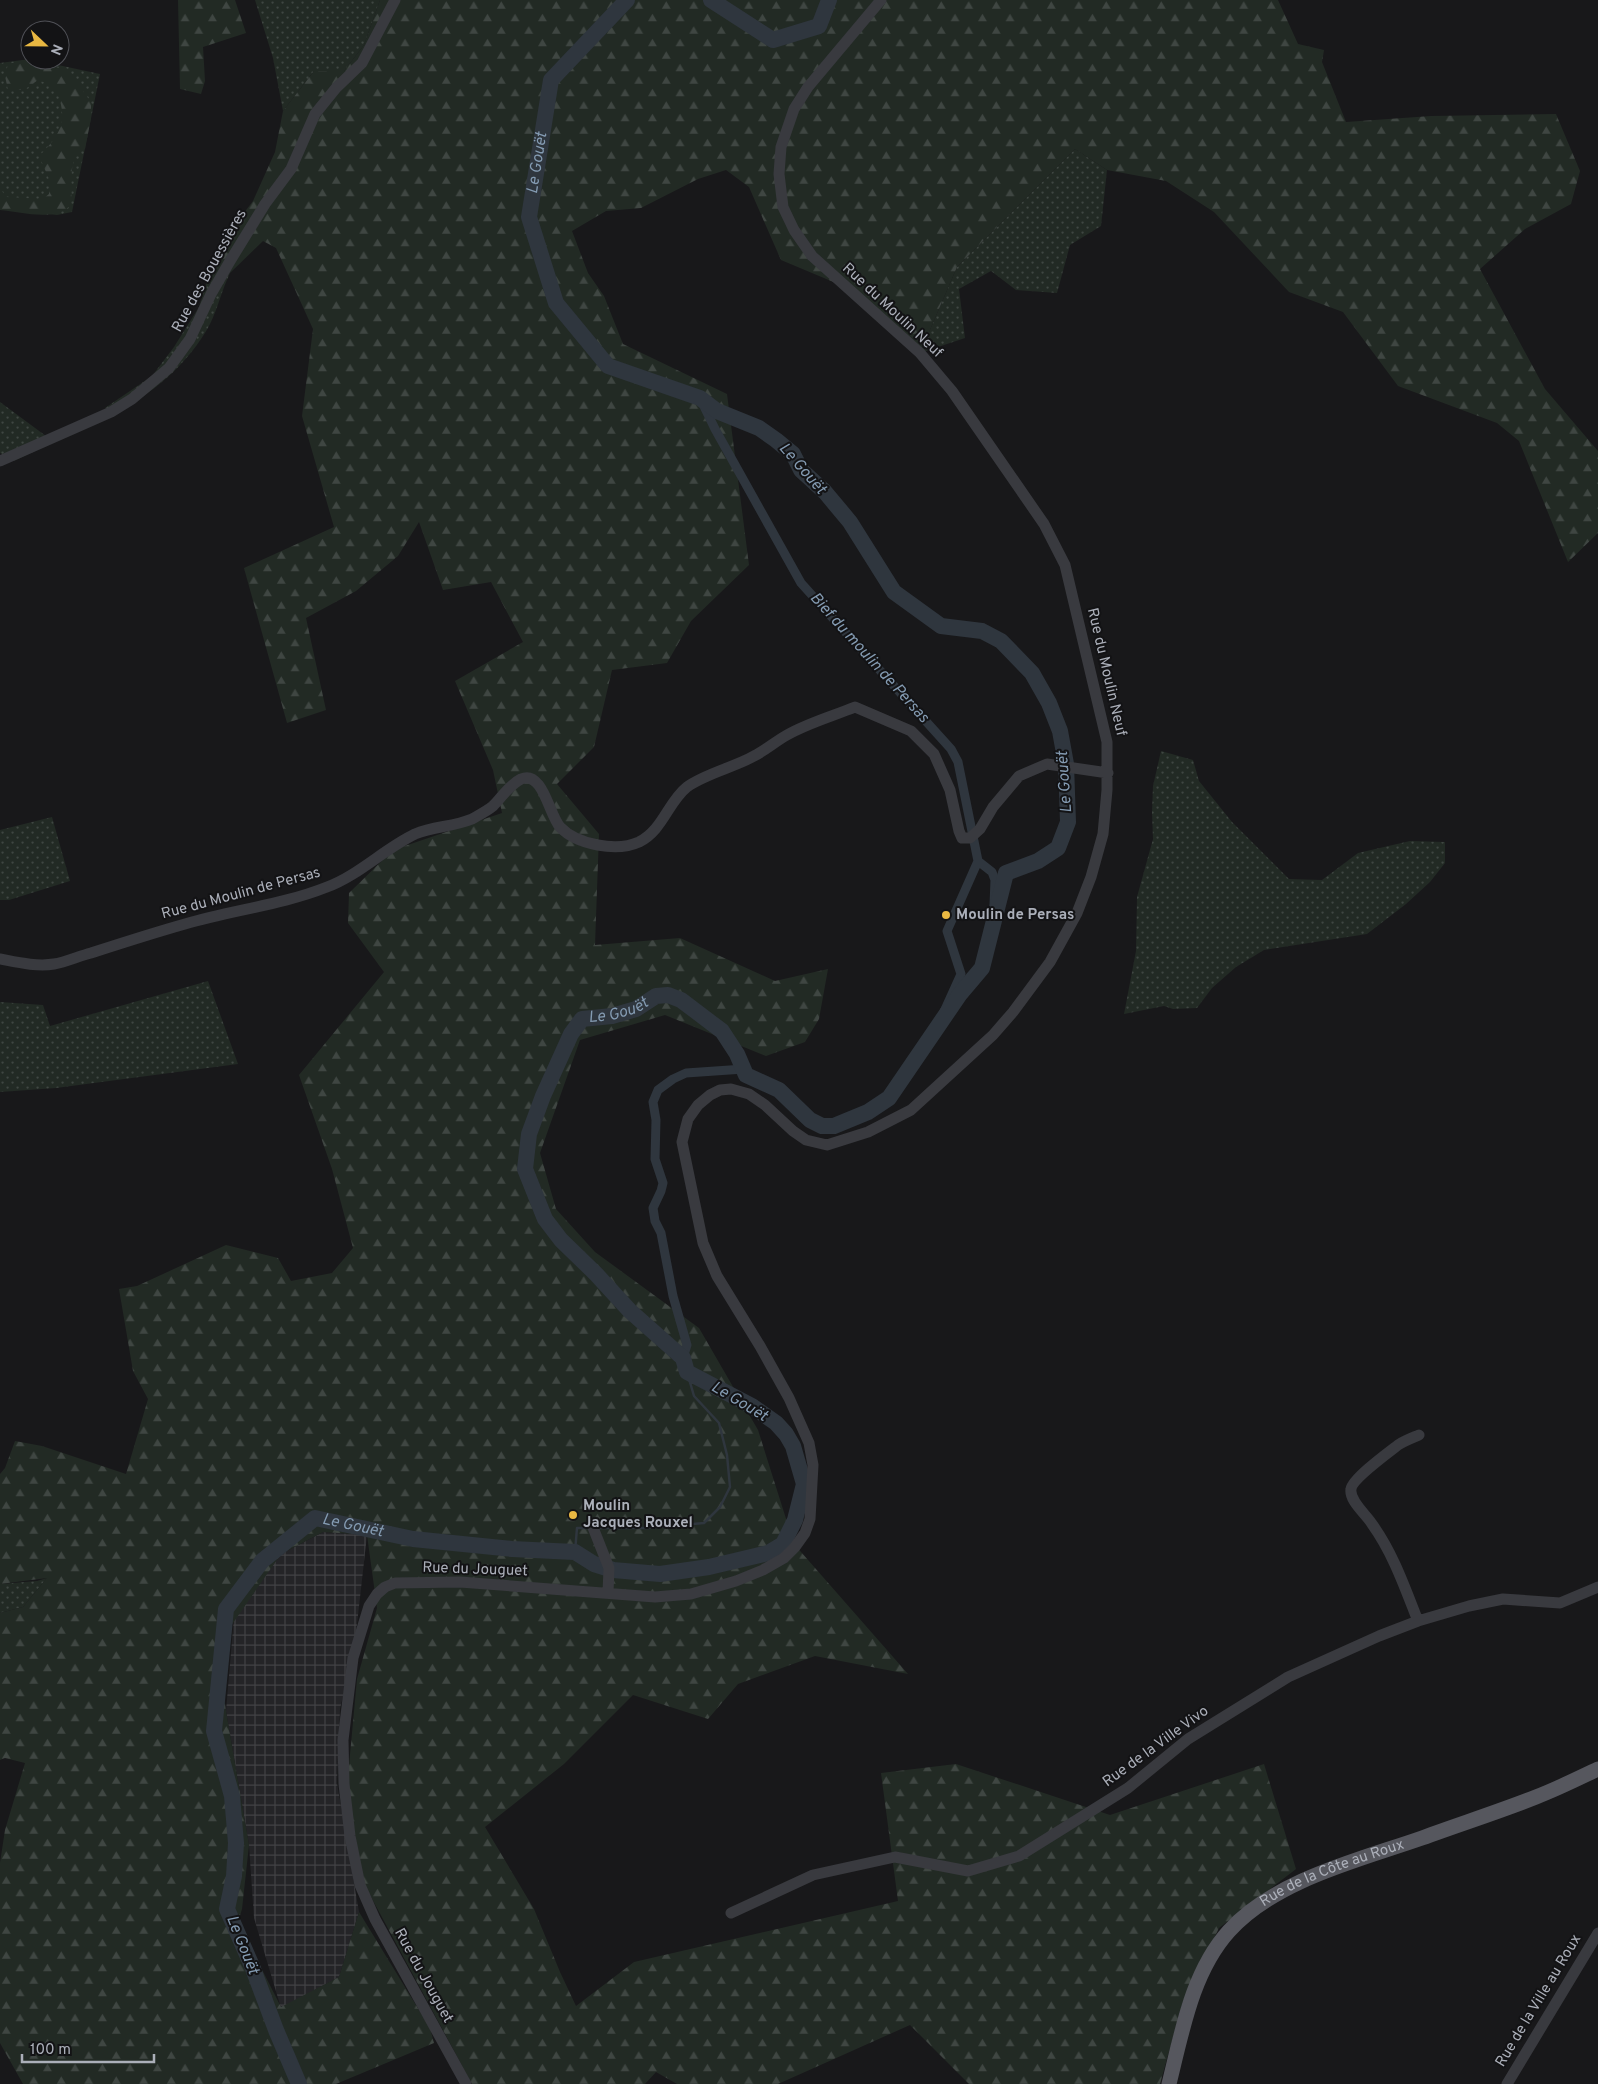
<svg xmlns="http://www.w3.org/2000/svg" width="1598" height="2084" font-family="Overpass,sans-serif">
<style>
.industrial{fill:url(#industrial-grid)}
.grass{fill:url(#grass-dots)}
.forest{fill:url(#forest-firs)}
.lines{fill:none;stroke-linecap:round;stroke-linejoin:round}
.stream{stroke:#2f363e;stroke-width:2.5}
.canal{stroke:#2f363e;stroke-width:9}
.river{stroke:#2f363e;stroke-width:16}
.minor{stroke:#393a3f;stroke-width:11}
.major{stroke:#56575e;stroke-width:15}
.poi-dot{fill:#e9b842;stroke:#131315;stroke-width:2}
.labels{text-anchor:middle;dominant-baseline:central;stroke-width:4;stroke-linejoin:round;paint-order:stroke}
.street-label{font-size:15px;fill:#abafb9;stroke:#131315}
.poi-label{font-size:15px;font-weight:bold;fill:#abafb9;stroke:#131315;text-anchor:start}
.water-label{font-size:16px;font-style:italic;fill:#849bb2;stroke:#131315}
</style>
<defs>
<pattern id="industrial-grid" width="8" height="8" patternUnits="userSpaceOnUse" patternTransform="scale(1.25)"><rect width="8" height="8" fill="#242427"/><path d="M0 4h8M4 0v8" fill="none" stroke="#414144"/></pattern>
<pattern id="grass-dots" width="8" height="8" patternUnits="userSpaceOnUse" patternTransform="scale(1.25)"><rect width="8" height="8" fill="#222a24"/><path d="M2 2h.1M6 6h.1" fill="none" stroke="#3f4642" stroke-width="1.8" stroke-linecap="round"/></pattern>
<pattern id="forest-firs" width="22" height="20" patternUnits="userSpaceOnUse" patternTransform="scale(1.25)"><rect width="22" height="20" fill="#222a24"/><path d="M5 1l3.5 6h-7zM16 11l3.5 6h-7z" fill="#3f4642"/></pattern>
</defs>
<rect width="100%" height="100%" fill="#18181a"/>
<path class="industrial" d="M 323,1532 L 367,1535 L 355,1642 L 340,1709 L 337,1783 L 359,1912 L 339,1977 L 281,2008 L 254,1918 L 249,1845 L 226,1711 L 234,1617 L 281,1554 Z"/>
<path class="grass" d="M 255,0 L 380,0 L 364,45 L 344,71 L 314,71 L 283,111 L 273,58 Z
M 30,59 L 100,74 L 72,212 L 57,215 L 0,209 L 0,63 Z
M 1075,149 L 1107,170 L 1101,226 L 1070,245 L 1057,293 L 1016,290 L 991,271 L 959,289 L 965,338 L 920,353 L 957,267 Z
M 211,268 L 230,273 C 222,289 218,308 210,324 C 189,364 151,395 112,415 L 105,408 L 152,376 L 174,347 L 199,307 Z
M 0,402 L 54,442 L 14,461 L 0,453 Z
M 1161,751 L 1193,760 L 1199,781 L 1232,822 L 1289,879 L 1322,880 L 1358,853 L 1410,841 L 1445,842 L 1445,863 L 1430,882 L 1406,904 L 1367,934 L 1264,950 L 1236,967 L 1212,988 L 1197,1008 L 1173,1009 L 1164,1006 L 1124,1014 L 1136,951 L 1137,897 L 1153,839 L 1152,812 L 1153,786 Z
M 52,817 L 70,881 L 9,900 L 0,900 L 0,830 Z
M 208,981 L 238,1064 L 56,1088 L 0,1092 L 0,1002 L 43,1005 L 50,1026 Z
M 47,1578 L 23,1607 L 0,1613 L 0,1584 L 37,1581 Z"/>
<path class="forest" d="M 178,0 L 235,0 L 246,33 L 203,47 L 205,81 L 201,94 L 180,89 Z
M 380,0 L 1278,0 L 1298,44 L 1324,50 L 1322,62 L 1346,122 L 1431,116 L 1556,114 L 1580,171 L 1571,204 L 1525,229 L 1480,269 L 1545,389 L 1598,451 L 1598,533 L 1568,562 L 1519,441 L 1497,423 L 1398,386 L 1343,312 L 1289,292 L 1214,212 L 1166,181 L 1107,170 L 1075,149 L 957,267 L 920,353 L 843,286 L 781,260 L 749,187 L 726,170 L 698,179 L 641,208 L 606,211 L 572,231 L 588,273 L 604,296 L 623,344 L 727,394 L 749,565 L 691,621 L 667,663 L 612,670 L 594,747 L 557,784 L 599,834 L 595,945 L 680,938 L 775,981 L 828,969 L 819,1019 L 805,1042 L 766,1056 L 665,1015 L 580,1040 L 540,1153 L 556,1209 L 595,1252 L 699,1328 L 758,1430 L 794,1544 L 908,1674 L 815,1656 L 738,1684 L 708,1719 L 633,1695 L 564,1764 L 485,1827 L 534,1909 L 560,1972 L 576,2006 L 634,1962 L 898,1901 L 881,1773 L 956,1764 L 1110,1815 L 1264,1764 L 1296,1869 L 1219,1928 L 1183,2001 L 1160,2084 L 969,2084 L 910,2025 L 778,2084 L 677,2084 L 656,2072 L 645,2084 L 472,2084 L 363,1882 L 347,1787 L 357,1679 L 377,1608 L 367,1535 L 323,1532 L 281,1554 L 217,1646 L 226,1711 L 249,1845 L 242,1909 L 238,1922 L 281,2007 L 339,1977 L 359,1912 L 430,2028 L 434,2043 L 336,2084 L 23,2084 L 0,2043 L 0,1863 L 5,1830 L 25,1763 L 5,1758 L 0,1760 L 0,1613 L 23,1607 L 47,1578 L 0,1584 L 0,1474 L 5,1468 L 15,1441 L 42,1446 L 126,1474 L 148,1399 L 133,1371 L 119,1289 L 137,1286 L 226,1245 L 278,1258 L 291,1281 L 332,1273 L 353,1248 L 332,1169 L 299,1075 L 384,972 L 348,923 L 349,893 L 393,850 L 502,813 L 493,770 L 455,681 L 523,642 L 491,582 L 443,590 L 419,522 L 398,556 L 356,591 L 306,618 L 326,710 L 287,723 L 244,568 L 334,527 L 302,416 L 313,329 L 276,248 L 263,241 L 230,273 L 211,268 L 219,246 L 253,201 L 275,152 L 283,111 L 314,71 L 344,71 L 364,45 Z
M 30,59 L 36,60 L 42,68 L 56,67 L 69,72 L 91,102 L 91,118 L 85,149 C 66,157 73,188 71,205 C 54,222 23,212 0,210 L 0,189 L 7,197 L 43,199 L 49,194 L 50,181 L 39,156 C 63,133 69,116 54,86 L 38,80 L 24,90 L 8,90 L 5,76 L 8,64 Z"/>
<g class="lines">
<path class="stream" d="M 598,1528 L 647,1528 L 704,1523 L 720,1507 L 730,1487 L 727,1455 L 719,1423 L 694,1396 L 687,1372
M 575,1552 L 577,1528 L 590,1528"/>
<path class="canal" d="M 700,398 L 715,429 L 801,583 L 951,749 L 958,762 L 978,861 L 992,872 L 995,880 L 993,929
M 938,1025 L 961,974 L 947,931 L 978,861
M 683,1358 L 687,1345 L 673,1296 L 661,1233 L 655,1221 L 653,1208 L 661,1191 L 663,1183 L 655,1159 L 656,1120 L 653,1102 L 658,1090 L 673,1079 L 686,1073 L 744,1069"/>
<g class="river">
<path d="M 711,0 L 773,40 L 819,26 L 829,0"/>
<path id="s1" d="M 299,2084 L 276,2030 L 252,1966 L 227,1909 L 234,1876 L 236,1843 L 232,1796 L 214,1731 L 226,1609 L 262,1561 L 315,1518 L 413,1539 L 512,1549 L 575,1552 L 594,1564 L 613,1570 L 660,1574 L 709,1567 L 768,1553 L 783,1544 L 795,1520 L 804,1484 L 793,1446 L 786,1434 L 776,1423 L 752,1406 L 687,1372 L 683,1358 L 630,1311 L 596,1274 L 561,1240 L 545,1219 L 525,1169 L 529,1134 L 543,1096 L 571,1034 L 582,1019 L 612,1016 L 636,1009 L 656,996 L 668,995 L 681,1000 L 722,1031 L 737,1054 L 746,1075 L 779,1090 L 810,1120 L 822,1126 L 834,1126 L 868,1112 L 889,1098 L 960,994 L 982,968 L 1006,873 L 1038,861 L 1058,848 L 1068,822 L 1066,764 L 1060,731 L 1049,703 L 1032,673 L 1001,641 L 982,631 L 941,626 L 894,592 L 850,522 L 825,492 L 801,470 L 793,454 L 776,440 L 759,428 L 717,411 L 700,398 L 608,366 L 556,303 L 529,217 L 551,80 L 627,0"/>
</g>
<path class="minor" d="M 0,461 L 111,412 L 132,399 L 169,368 L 190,339 L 211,294 L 230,261 L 265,204 L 291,169 L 315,114 L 336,88 L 362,63 L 395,0
M 0,959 C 16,962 37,967 54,964 C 66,962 79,956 91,953 C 122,943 153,933 185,924 C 232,910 282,905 327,887 C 359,875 384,849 415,834 C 434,826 453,827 472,819 C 479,815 487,811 493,806 C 502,797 509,785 521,779 C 543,770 549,815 560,827 C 577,845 617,852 639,842 C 663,830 668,802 687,787 C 704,774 735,767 754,756 C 766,750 776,741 787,735 C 808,723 833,716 855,707 L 911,731 L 934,754 L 950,790 L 959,831 L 962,838 L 970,838 L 980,829 L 993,807 L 1019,776 L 1047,764 L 1108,773
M 592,1525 L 609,1568 L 608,1593
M 1418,1621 C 1405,1588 1393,1553 1372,1524 C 1366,1514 1349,1501 1351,1489 C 1352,1479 1389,1452 1398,1445 C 1404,1441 1412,1438 1419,1435
M 731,1913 L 813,1875 L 895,1857 L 968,1871 L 1019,1856 L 1128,1788 L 1188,1739 L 1288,1677 L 1379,1636 L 1418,1621 L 1469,1606 L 1503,1599 L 1560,1603 L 1598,1587
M 466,2084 L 375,1919 L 360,1885 L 350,1836 L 344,1784 L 343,1740 L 353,1658 L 369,1606 L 377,1594 L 385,1587 L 395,1583 L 460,1582 L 655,1597 L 691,1594 L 736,1581 L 763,1570 L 784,1558 L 795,1547 L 805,1533 L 810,1519 L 813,1465 L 809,1443 L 789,1398 L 760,1346 L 717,1276 L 703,1243 L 682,1142 L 688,1119 L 698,1105 L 710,1095 L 720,1090 L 731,1089 L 749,1094 L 765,1105 L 793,1131 L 806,1140 L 827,1145 L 868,1132 L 911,1110 L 993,1035 L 1013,1012 L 1050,962 L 1077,913 L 1091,877 L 1103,834 L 1107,790 L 1107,742 L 1065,565 L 1044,524 L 952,391 L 920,353 L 812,256 L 794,230 L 783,207 L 779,174 L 781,147 L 794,109 L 808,87 L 881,0
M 1507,2084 L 1598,1933"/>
<path class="major" id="s2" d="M 1169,2084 C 1182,2032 1192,1972 1229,1931 C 1275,1880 1359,1860 1422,1838 C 1460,1824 1498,1812 1536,1797 C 1557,1789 1577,1779 1598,1769"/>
</g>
<g class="poi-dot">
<circle cx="946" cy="915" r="5"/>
<circle cx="573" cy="1515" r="5"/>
</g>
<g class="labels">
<g class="street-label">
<text transform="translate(210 271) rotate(-61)">Rue des Bouessières</text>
<text transform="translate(892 311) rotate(43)">Rue du Moulin Neuf</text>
<text transform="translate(1106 672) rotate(77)">Rue du Moulin Neuf</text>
<text transform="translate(241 894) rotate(-15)">Rue du Moulin de Persas</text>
<text transform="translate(475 1570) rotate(2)">Rue du Jouguet</text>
<text transform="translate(1156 1747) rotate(-36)">Rue de la Ville Vivo</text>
<text stroke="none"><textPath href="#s2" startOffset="286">Rue de la Côte au Roux</textPath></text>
<text transform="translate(423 1976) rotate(61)">Rue du Jouguet</text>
<text transform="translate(1539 2001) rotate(-59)">Rue de la Ville au Roux</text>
</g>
<g class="poi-label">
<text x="956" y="915">Moulin de Persas</text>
<text x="583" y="1506">Moulin<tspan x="583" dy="17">Jacques Rouxel</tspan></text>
</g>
<g class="water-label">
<text stroke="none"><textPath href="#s1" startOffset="3408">Le Gouët</textPath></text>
<text transform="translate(802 469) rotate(49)">Le Gouët</text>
<text transform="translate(869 658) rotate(48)">Bief du moulin de Persas</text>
<text transform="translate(1065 782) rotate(-94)">Le Gouët</text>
<text stroke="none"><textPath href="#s1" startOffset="1801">Le Gouët</textPath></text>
<text transform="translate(739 1402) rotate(31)">Le Gouët</text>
<text stroke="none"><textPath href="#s1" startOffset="660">Le Gouët</textPath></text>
<text transform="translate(242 1945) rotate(68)">Le Gouët</text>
</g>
</g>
<g transform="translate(45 45) rotate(112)"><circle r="24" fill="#131315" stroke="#505157"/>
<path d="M0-4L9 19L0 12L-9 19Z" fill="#e9b842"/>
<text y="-8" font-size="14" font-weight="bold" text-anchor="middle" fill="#abafb9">N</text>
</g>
<path d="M22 2054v8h132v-8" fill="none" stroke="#abafb9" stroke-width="2.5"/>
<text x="30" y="2054" font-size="15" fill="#abafb9" stroke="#131315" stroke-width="4" paint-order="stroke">100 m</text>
</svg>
